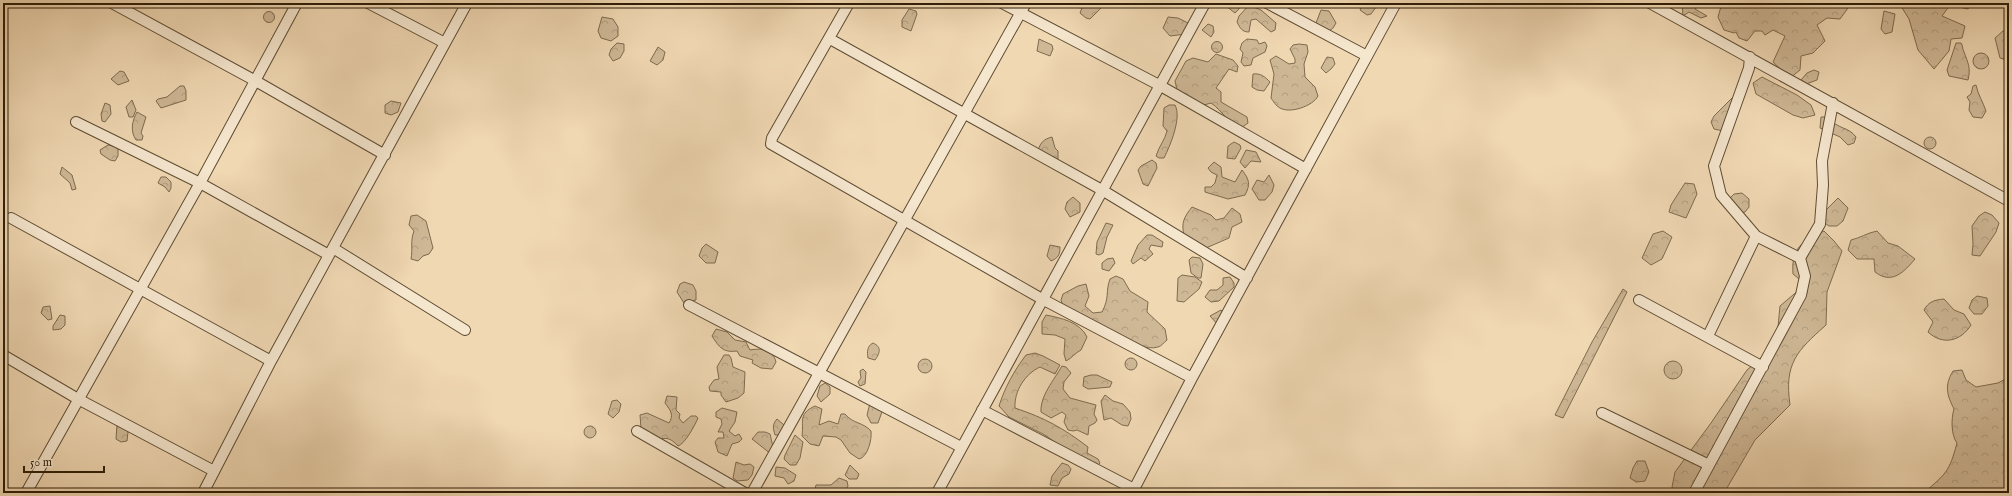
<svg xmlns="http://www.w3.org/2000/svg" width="2012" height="496" font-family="'IM FELL English',serif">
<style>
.forest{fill:url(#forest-crowns);stroke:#7e6b4e}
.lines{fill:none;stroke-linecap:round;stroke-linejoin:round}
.minor-casing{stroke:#5e4c32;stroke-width:12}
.minor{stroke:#f5e6ce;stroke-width:10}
</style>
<defs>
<pattern id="forest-crowns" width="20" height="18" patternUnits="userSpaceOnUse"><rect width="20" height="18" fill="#cfb896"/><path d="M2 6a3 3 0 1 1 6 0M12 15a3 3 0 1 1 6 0" fill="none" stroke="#b29e80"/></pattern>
</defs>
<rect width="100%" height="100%" fill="#f0d8b3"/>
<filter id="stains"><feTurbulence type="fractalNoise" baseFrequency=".005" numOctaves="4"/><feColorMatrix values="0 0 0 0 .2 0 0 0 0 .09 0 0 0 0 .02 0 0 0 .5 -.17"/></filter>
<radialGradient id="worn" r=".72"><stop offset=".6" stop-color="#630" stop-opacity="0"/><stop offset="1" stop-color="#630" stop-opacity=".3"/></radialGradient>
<path class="forest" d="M 1074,3 L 1106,3 L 1090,19 L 1086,18 L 1080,13 L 1082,8 L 1075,7 Z
M 1225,3 L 1239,3 L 1239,9 L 1235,13 L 1226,6 Z
M 1363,3 L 1379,3 L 1371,14 L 1367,15 L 1360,10 Z
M 1682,3 L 1698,3 L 1695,9 L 1707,16 L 1701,18 L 1689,12 L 1683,16 Z
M 1722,3 L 1841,3 L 1848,8 L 1840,19 L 1827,18 L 1817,25 L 1825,41 L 1813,53 L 1801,56 L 1800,70 L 1790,78 L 1773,62 L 1785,36 L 1773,30 L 1765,35 L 1762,31 L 1755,31 L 1747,41 L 1739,38 L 1736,32 L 1734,33 L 1724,30 L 1718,17 Z
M 1899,3 L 1972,3 L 1968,9 L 1950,5 L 1942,16 L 1965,26 L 1962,38 L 1951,39 L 1949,51 L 1934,69 L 1918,50 L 1909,19 Z
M 1249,5 L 1261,10 L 1276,23 L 1275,30 L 1271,32 L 1256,19 L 1251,20 L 1249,32 C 1242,32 1240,28 1237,22 L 1239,16 Z
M 909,9 L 916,11 L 917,14 L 911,31 L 902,27 L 902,20 Z
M 1321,10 L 1329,11 L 1336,23 L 1333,28 L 1329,31 L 1319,27 L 1316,23 Z
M 1884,11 L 1895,14 L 1892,32 L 1885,34 L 1881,29 Z
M263.5 17a5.5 5.5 0 1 1 11 0a5.5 5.5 0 1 1-11 0Z
M 602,17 L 613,19 L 618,27 L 618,36 L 611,41 L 601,38 L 598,31 Z
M 1168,17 L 1178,18 L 1188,23 L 1186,34 L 1170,36 L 1163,28 Z
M 1208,24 L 1213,26 L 1214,32 L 1211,37 L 1202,30 Z
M 2003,31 L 2009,31 L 2009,61 L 2000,58 L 1995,38 Z
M 1039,39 L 1052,45 L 1053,49 L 1050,56 L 1037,51 Z
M 1247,39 L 1257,40 L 1259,44 L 1265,42 L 1267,46 L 1265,52 L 1253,58 L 1251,65 L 1244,66 L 1241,62 L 1243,53 L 1240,49 L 1242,43 Z
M1211.5 47a5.5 5.5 0 1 1 11 0a5.5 5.5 0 1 1-11 0Z
M 617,43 L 624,44 L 624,51 L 620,58 L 613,61 L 609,55 L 611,49 Z
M 1956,43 L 1961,43 C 1963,46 1962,48 1964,52 C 1968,63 1971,68 1968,80 L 1949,76 L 1947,70 Z
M 1299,44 L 1307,45 L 1308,52 L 1304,64 L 1305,77 L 1315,87 L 1318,96 C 1313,106 1290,114 1280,108 C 1276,106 1273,101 1271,98 L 1274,74 L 1270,60 L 1276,56 L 1289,64 L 1295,63 L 1295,59 L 1290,49 L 1293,45 Z
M 658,47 L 665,52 L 663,60 L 657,65 L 650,61 Z
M1973 61a8 8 0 1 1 16 0a8 8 0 1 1-16 0Z
M 1216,54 L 1233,60 L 1238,66 L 1237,72 L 1229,69 L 1216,88 L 1221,92 L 1221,102 L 1247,117 L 1248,123 L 1241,128 C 1225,121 1224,112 1211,103 L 1204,105 L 1177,90 L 1175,81 L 1186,61 L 1193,58 L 1208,62 Z
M 1327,57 L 1333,58 L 1335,64 L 1331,69 L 1326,73 L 1321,68 Z
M 1814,70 L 1819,72 L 1817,80 L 1806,84 L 1801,80 L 1807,73 Z
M 120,71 L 124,72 L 129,81 L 118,85 L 111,79 Z
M 1253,74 C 1261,73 1265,77 1270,82 L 1264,91 L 1257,90 L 1252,87 Z
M 1762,77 L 1797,95 L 1811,105 L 1815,115 L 1803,118 L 1793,115 L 1756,94 L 1753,83 Z
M 1976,85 C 1978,95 1983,102 1986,111 L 1982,118 L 1973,117 L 1969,110 L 1970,102 L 1967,97 L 1971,94 L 1973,86 Z
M 180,86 L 184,86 L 186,91 L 186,100 L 161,108 L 156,101 L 158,99 L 167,97 Z
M 1732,98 L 1741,102 L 1723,131 L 1714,129 L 1711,122 L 1714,116 Z
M 132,100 L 136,110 L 133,117 L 129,117 L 126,107 Z
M 391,101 L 401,103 L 398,112 L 391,115 L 385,113 L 385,105 Z
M 105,103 L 110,105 L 111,114 L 105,122 L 102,121 L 101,114 Z
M 1169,105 L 1175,105 C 1182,118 1170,146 1164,158 L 1159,158 L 1156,156 C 1159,146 1165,140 1167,131 L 1163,126 L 1164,108 Z
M 137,112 L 146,117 L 141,133 L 143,136 L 142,140 L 136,140 C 130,131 132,121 137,112 Z
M 1821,117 L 1828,117 C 1838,130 1848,126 1856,137 L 1854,143 L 1848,145 L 1840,137 L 1820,128 Z
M 1052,137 L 1055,148 L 1058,151 L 1058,161 L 1038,150 C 1041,142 1044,139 1052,137 Z
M1924 143a6 6 0 1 1 12 0a6 6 0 1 1-12 0Z
M 1234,142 L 1240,145 L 1241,148 L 1235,159 L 1227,158 L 1228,146 Z
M 108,145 L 118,147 L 118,156 L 115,161 L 110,160 L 101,154 L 100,150 Z
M 1246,150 L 1256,152 L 1261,162 L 1251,161 L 1245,168 L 1240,162 Z
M 1152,160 L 1156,163 L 1157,168 L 1148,186 L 1143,184 L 1138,170 L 1141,166 Z
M 1214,162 L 1221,167 L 1222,177 L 1235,182 L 1242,170 C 1249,179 1251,184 1245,195 L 1228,199 L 1205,192 L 1205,187 L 1211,187 L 1215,183 L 1217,175 L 1211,172 L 1208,168 Z
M 62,167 L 72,175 L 76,189 L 72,190 L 70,183 L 60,174 Z
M 1269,175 L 1274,185 L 1272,192 L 1265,200 L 1259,200 L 1252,189 L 1257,180 L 1264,182 Z
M 161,177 L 166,177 L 171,182 L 171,188 L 169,192 L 165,187 L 158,183 Z
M 1685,183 L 1694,184 L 1697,194 L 1686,218 L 1669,212 L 1671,205 Z
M 1742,193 L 1749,199 L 1749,207 L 1745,212 L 1737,214 L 1727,201 L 1734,194 Z
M 1073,197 L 1080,203 L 1080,212 L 1070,217 L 1065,209 L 1067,202 Z
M 1838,198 L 1848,208 L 1843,221 L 1837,226 L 1829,226 L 1822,221 L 1826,210 Z
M 1192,207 L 1211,215 L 1216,220 L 1224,218 L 1232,208 L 1240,214 L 1242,222 L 1232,227 L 1229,238 L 1206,248 L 1184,235 C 1181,223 1184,217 1192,207 Z
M 1985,212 L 1992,215 L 1999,223 L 1996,232 L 1980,256 L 1972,255 L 1973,244 L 1972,226 L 1979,216 Z
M 417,215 L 426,221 L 433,248 L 429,254 L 423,256 L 418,261 L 411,259 C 413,249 410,241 414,231 L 409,225 L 411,216 Z
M 1106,223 L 1113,225 L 1107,237 L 1103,253 L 1099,255 L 1096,254 L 1097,242 Z
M 1663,231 L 1672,237 L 1662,259 L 1651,265 L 1642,258 L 1653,234 Z
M 1824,231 L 1834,241 L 1842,251 L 1827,292 L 1826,325 C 1797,351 1784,363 1790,405 L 1755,440 L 1724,493 L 1675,493 L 1672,487 L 1675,472 L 1711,423 L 1747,370 L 1763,356 L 1778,327 L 1780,306 L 1800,289 L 1803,282 L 1793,274 C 1791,248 1802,241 1824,231 Z
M 1877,231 L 1888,243 L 1898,246 L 1915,259 C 1904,272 1892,285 1875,272 L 1874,259 L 1857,259 L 1848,250 L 1851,240 C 1860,238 1867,233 1877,231 Z
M 1147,235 L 1152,235 L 1163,242 L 1162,247 L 1151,245 L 1149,249 L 1153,254 L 1145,261 L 1141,258 L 1133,264 L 1131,261 L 1138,245 Z
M 706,244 L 718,252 L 715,263 L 706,263 L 699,256 L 702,248 Z
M 1050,245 L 1060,247 C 1060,255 1058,258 1051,261 L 1047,256 Z
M 1192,257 L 1200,258 L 1203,264 L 1201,278 L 1198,278 L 1191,273 L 1189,260 Z
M 1113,258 L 1115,263 L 1109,271 L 1102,269 L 1102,263 L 1107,259 Z
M 1182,275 L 1195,277 L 1202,282 L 1199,289 L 1184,302 L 1177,301 L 1178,278 Z
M 1116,276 L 1123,279 L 1130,291 L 1148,302 L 1147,312 L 1165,329 L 1167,340 C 1164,342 1162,346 1158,347 C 1136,354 1084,317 1063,306 L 1061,300 L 1063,294 L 1078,286 L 1086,284 L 1089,296 L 1085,306 L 1093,313 L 1102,312 C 1110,297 1105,293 1110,279 Z
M 1230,277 L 1234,283 L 1234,287 L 1219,301 L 1211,302 L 1205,297 L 1210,290 L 1217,290 L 1223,285 L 1223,278 Z
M 684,282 L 693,285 L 696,291 L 696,300 L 684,303 L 677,292 L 680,284 Z
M 1623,289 L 1627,292 L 1563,418 L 1555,415 L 1592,342 Z
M 1977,296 L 1987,298 L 1988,306 L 1982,314 L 1974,314 L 1969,308 L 1972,300 Z
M 1944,299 L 1954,310 L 1964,314 L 1971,325 C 1961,341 1943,346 1928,332 L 1933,322 L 1924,310 C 1929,301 1935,300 1944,299 Z
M 50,306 L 52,319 L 48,320 L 41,313 L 43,307 Z
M 1221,310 L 1225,314 L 1219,326 L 1210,316 Z
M 60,315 L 65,316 L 65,325 L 61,329 L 53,330 L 53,326 Z
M 1046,315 C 1061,318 1080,322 1087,337 L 1081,350 C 1075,353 1072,358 1066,361 L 1064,354 L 1065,339 L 1055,335 L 1042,334 L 1042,322 Z
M 716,329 L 727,332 L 735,340 L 746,342 L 750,350 C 761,348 773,349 776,362 L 772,369 L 761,368 L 752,363 L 753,360 L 740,356 L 737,351 C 723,353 719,347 712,336 Z
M 873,343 C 882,347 880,353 875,360 L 868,358 C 867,352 867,346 873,343 Z
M 1035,353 L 1043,356 L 1060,365 L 1055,374 L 1040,367 C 1025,374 1014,391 1015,408 C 1045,418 1063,428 1088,447 L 1087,453 L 1098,459 L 1100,463 L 1097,466 L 1067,450 L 1043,434 L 1009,417 L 999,406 C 1005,387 1014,371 1026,355 Z
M 724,355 L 729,355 L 731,358 L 733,367 L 745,372 L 744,393 L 738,398 L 726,402 L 721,395 L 721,392 L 710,391 L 709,387 L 714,380 L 719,379 L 717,367 Z
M1125 364a6 6 0 1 1 12 0a6 6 0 1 1-12 0Z
M918 366a7 7 0 1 1 14 0a7 7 0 1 1-14 0Z
M1664 370a9 9 0 1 1 18 0a9 9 0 1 1-18 0Z
M 1062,366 L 1066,367 L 1071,373 L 1064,382 L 1063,389 L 1070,398 L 1096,405 L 1094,414 L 1097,420 L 1095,423 L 1089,426 L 1088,435 L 1077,430 L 1073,431 L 1068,430 L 1064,422 L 1066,415 L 1062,412 L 1051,418 L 1041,412 C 1040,396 1054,380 1062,366 Z
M 863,369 L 866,372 L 865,384 L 860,386 L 858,382 L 861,378 L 860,371 Z
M 1962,370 L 1966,380 L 1976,387 L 1998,383 L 2009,377 L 2009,493 L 1924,493 C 1946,473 1949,473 1957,443 C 1951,435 1951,419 1954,409 C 1947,395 1944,386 1953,371 Z
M 1091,375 L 1097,375 L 1112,382 L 1110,387 L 1088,389 L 1083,386 L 1084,377 Z
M 825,383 L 830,387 L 830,394 L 821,402 L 817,396 L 820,386 Z
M 1105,395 L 1113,401 L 1123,404 L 1130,412 L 1131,419 L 1128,426 L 1122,425 L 1111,418 L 1104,420 L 1101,401 Z
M 667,396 L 677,397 L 676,410 L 680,414 L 679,418 L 683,423 L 691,416 L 696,416 L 698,418 C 695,425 685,444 678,446 C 672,440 669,437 660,439 L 641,428 L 640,415 L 647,413 L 669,423 C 674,415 671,411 665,403 Z
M 617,400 L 621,404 L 619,412 L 613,418 L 608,414 L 612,401 Z
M 870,403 L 883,409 L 878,423 L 871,423 L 867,415 Z
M 815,406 L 822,409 L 819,425 L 829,421 L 838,424 L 841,414 L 845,414 C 853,424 863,422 871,431 C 872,439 868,457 859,459 L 850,453 L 841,440 L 836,437 L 823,436 L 819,446 L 810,444 L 802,436 C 804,420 798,414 815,406 Z
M 722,408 L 737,412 L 735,422 L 729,431 L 735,436 L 739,434 L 742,439 L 739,442 L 732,444 L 727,456 L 718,452 L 715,442 L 718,438 L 724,438 L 723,432 L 718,432 L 722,424 L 721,419 L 716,417 L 716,412 Z
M 777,419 L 784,425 L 784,430 L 779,435 L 775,435 C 773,428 772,425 777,419 Z
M 117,425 L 125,427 L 128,432 L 127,441 L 121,442 L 116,439 Z
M584 432a6 6 0 1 1 12 0a6 6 0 1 1-12 0Z
M 758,432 L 765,432 L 770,434 L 773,447 L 771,454 L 752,439 Z
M 795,435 L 803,442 L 800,458 L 796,465 L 790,465 L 784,459 L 785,455 Z
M 1637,461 L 1645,461 L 1649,472 L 1645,481 L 1636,482 L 1630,478 L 1633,468 Z
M 736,462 L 744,465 L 750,464 L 754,467 L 752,475 L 748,480 L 737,481 L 733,478 Z
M 1062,463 L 1068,465 L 1071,469 L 1069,474 L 1062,478 L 1058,486 L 1050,485 L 1052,476 Z
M 850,465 L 859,474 L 857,479 L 849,479 L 845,475 Z
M 776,467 L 785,468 L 796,475 L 794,481 L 788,484 L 784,478 L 775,476 Z
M 839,478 L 847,481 L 848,486 L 844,493 L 814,493 L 816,485 L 831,485 Z"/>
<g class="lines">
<defs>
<path id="minor" d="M 112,3 L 254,80 L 385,155
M 368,3 L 445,43
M 849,3 L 772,138 L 771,144 L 1042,299 L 1192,378
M 1002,3 L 1159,85 L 1306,169
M 1267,3 L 1367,56
M 1650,3 L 2009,201
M 830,39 L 1102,190 L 1247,278
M 1750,57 L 1749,68 L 1714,166 L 1721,195 L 1756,236 L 1800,258
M 76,122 L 200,183 L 329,255
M 11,218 L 271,361
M 333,248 L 465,330
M 1639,300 L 1763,367
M 689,305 L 961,447
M 1708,336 L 1756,236
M 3,355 L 78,399 L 214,471
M 982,410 L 1134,489
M 1602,413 L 1709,465
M 637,431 L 745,493
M 3,492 L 5,493
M 26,493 L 200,183 L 297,3
M 203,493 L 271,361 L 467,3
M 752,493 L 1026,3
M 937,493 L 1205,3
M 1132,493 L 1192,378 L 1396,3
M 1694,493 L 1801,295 L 1805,276 L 1800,258 L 1820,224 L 1823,185 L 1822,161 L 1833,103"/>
</defs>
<use href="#minor" class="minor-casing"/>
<use href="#minor" class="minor"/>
</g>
<rect width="2012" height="496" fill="none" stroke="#f0d8b3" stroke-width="16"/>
<rect x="4" y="4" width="2004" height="488" fill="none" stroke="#2e1e07" stroke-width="2"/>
<rect x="8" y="8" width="1996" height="480" fill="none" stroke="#2e1e07"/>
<path d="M24 466v6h80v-6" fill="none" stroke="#2e1e07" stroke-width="2"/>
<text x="30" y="466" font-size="12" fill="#2e1e07" stroke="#f5e6ce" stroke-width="3" paint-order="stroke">50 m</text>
<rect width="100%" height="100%" filter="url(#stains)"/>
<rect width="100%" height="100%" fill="url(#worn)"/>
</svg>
